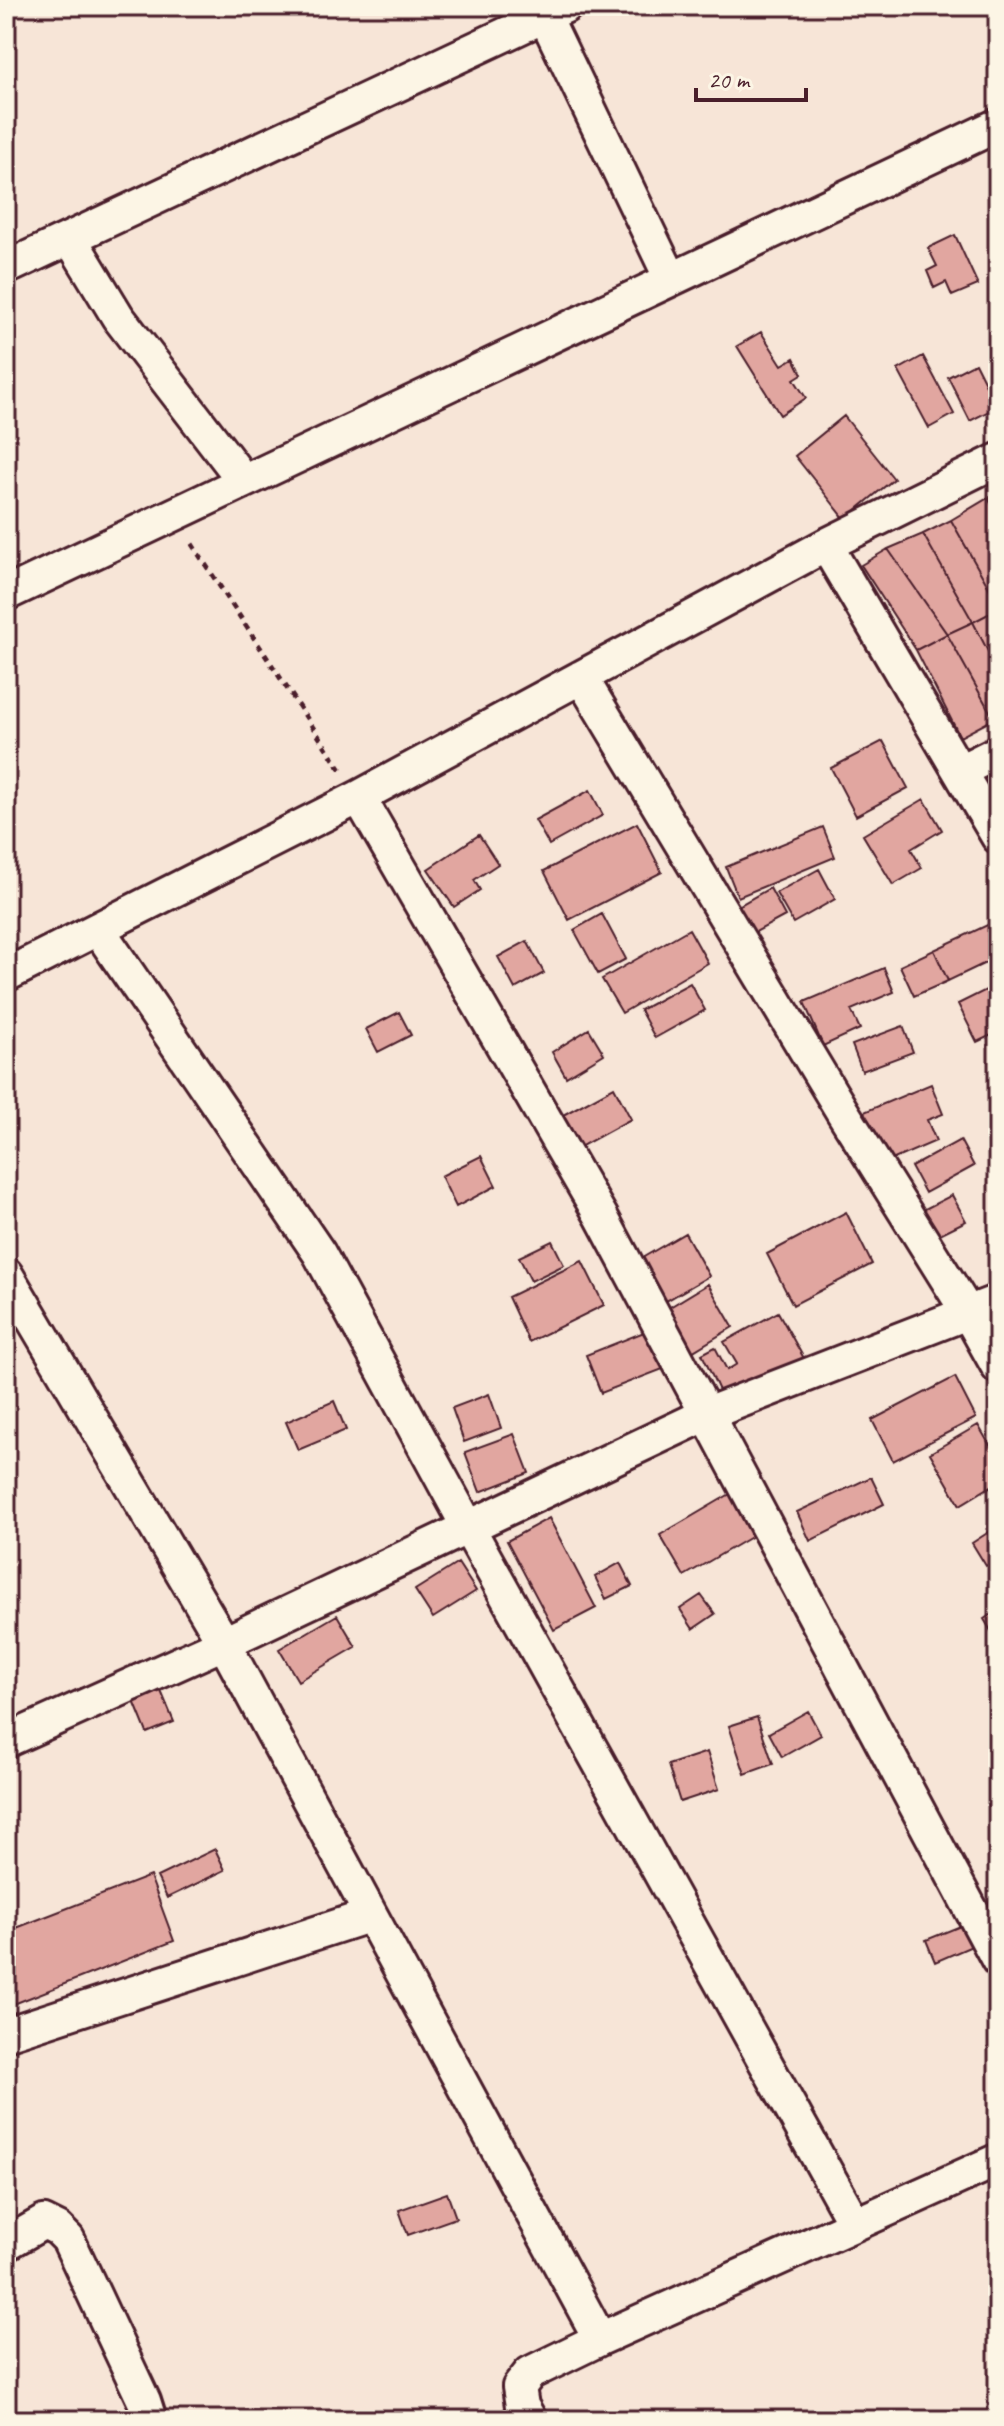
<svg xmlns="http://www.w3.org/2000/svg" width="1004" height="2426" font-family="Caveat,sans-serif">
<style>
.building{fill:#e1a6a0;stroke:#4a1f2b;stroke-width:2}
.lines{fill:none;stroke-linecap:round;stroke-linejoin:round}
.minor-casing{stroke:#4a1f2b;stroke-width:38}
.path{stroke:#4a1f2b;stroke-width:5;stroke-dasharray:6 6;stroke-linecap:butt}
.minor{stroke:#fcf5e5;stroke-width:32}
</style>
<rect width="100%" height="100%" fill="#f7e5d7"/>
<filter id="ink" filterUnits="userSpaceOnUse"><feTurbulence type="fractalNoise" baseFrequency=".0125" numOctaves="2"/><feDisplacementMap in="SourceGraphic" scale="16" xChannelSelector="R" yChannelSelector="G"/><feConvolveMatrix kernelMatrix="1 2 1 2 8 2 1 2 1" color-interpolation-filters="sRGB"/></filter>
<g filter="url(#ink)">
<path class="building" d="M 998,189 L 998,216 L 988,194 Z
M 955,235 L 978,285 L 952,296 L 946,282 L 934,288 L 927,271 L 937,266 L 928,248 Z
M 761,332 L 782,365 L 794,358 L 802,374 L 794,379 L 806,398 L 780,415 L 737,346 Z
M 923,356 L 954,414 L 929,428 L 898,370 Z
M 975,363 L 997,407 L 970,421 L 948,377 Z
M 844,416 L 894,479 L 845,519 L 795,456 Z
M 998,493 L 998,516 L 988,498 Z
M 988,498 L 998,516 L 998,604 L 951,520 Z
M 951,520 L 998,604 L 998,609 L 973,622 L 923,534 Z
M 923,534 L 973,622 L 947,634 L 888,549 Z
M 888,549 L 947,634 L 916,650 L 861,565 Z
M 998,609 L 998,671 L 973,622 Z
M 973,622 L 998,671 L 998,718 L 994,719 L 947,634 Z
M 947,634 L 994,719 L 960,737 L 916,650 Z
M 883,741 L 908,788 L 856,816 L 831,768 Z
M 590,790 L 603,815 L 549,845 L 535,820 Z
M 924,799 L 942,830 L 911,849 L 922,868 L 893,885 L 863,835 Z
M 637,823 L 662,872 L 569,920 L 544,871 Z
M 823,827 L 835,857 L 738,897 L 726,867 Z
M 479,835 L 498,864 L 474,880 L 480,890 L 454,907 L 428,869 Z
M 819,869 L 835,899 L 793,923 L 776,893 Z
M 770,888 L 785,916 L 750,935 L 735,908 Z
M 602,914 L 626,959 L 598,974 L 574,930 Z
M 998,920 L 998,957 L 948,981 L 934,950 Z
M 689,929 L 708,963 L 622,1013 L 602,979 Z
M 527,941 L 544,973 L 515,989 L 498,957 Z
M 934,950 L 948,981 L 914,996 L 900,966 Z
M 884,968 L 894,992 L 851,1010 L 860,1029 L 823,1046 L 804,1002 Z
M 690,983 L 705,1010 L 655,1038 L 640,1010 Z
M 998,984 L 998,1032 L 977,1042 L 958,1004 Z
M 399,1012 L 411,1035 L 378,1052 L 366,1029 Z
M 903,1026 L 913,1052 L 862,1071 L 852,1045 Z
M 589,1029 L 604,1054 L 566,1077 L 552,1052 Z
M 931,1084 L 943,1114 L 927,1120 L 936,1141 L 878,1166 L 857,1115 Z
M 614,1087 L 631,1119 L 580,1147 L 563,1115 Z
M 960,1140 L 974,1166 L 925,1193 L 911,1167 Z
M 481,1156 L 496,1186 L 456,1207 L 441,1176 Z
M 952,1195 L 966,1221 L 934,1237 L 921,1211 Z
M 846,1212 L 872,1264 L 793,1305 L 767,1254 Z
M 685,1233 L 709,1276 L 666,1301 L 642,1258 Z
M 552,1241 L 564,1265 L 531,1281 L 519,1257 Z
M 582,1261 L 604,1305 L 529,1342 L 508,1297 Z
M 708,1284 L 733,1327 L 690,1353 L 665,1310 Z
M 778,1312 L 806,1362 L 721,1395 L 702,1354 L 715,1347 L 727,1370 L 737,1364 L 724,1342 Z
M 649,1330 L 663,1369 L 601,1393 L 586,1355 Z
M 955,1377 L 976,1418 L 893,1461 L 872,1420 Z
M 489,1394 L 501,1428 L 464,1442 L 452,1408 Z
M 334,1401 L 346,1430 L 298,1450 L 286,1422 Z
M 978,1425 L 998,1459 L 998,1482 L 960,1505 L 930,1453 Z
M 514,1434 L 529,1473 L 480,1492 L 465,1452 Z
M 871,1477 L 884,1504 L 810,1541 L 797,1512 Z
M 730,1494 L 754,1535 L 684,1576 L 660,1535 Z
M 549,1518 L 596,1608 L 554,1630 L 507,1541 Z
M 998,1526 L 998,1559 L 986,1566 L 972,1543 Z
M 458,1563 L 476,1591 L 433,1618 L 415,1590 Z
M 620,1563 L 632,1586 L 606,1599 L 595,1577 Z
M 701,1595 L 715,1614 L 693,1629 L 680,1609 Z
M 998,1610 L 998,1643 L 984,1619 Z
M 337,1615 L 356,1647 L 298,1681 L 279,1649 Z
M 161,1691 L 174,1722 L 147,1733 L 134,1701 Z
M 808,1711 L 821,1735 L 782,1757 L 769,1733 Z
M 757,1717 L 773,1764 L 745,1774 L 729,1726 Z
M 707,1752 L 719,1789 L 680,1802 L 668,1765 Z
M 215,1849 L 225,1870 L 167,1898 L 157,1877 Z
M 150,1876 L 174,1941 L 6,2007 L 6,1932 Z
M 963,1925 L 972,1946 L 935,1962 L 926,1940 Z
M 447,2193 L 456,2218 L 408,2235 L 399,2210 Z"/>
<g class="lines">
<defs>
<path id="minor" d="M 540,6 L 671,279
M 70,238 L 118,317 L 244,481
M 6,268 L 566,6
M 826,545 L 998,837
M 6,594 L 998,125
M 581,677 L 842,1111 L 968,1313 L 998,1367
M 960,771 L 998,752
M 359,797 L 601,1216 L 998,1960
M 98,929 L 319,1253 L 468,1527 L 855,2224
M 6,975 L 359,797 L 826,545 L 998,460
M 6,1274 L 224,1643 L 600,2339
M 6,1741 L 224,1643 L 707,1414 L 998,1301
M 6,2034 L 371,1915
M 6,2244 L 44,2222 L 58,2229 L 68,2239 L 144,2401 L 150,2420
M 530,2420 L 522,2406 L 519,2387 L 530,2373 L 600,2339 L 998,2160"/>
</defs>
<use href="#minor" class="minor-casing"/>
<path class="path" d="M 192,544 L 341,770"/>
<use href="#minor" class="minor"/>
</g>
</g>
<rect width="1004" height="2426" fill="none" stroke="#fcf5e5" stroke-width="32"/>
<rect x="16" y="16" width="972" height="2394" fill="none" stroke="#4a1f2b" stroke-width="3" filter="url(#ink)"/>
<path d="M696 88v12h110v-12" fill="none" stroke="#4a1f2b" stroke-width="4"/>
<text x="708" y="88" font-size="24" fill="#4a1f2b" stroke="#fcf5e5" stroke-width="6" paint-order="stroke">20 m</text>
</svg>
